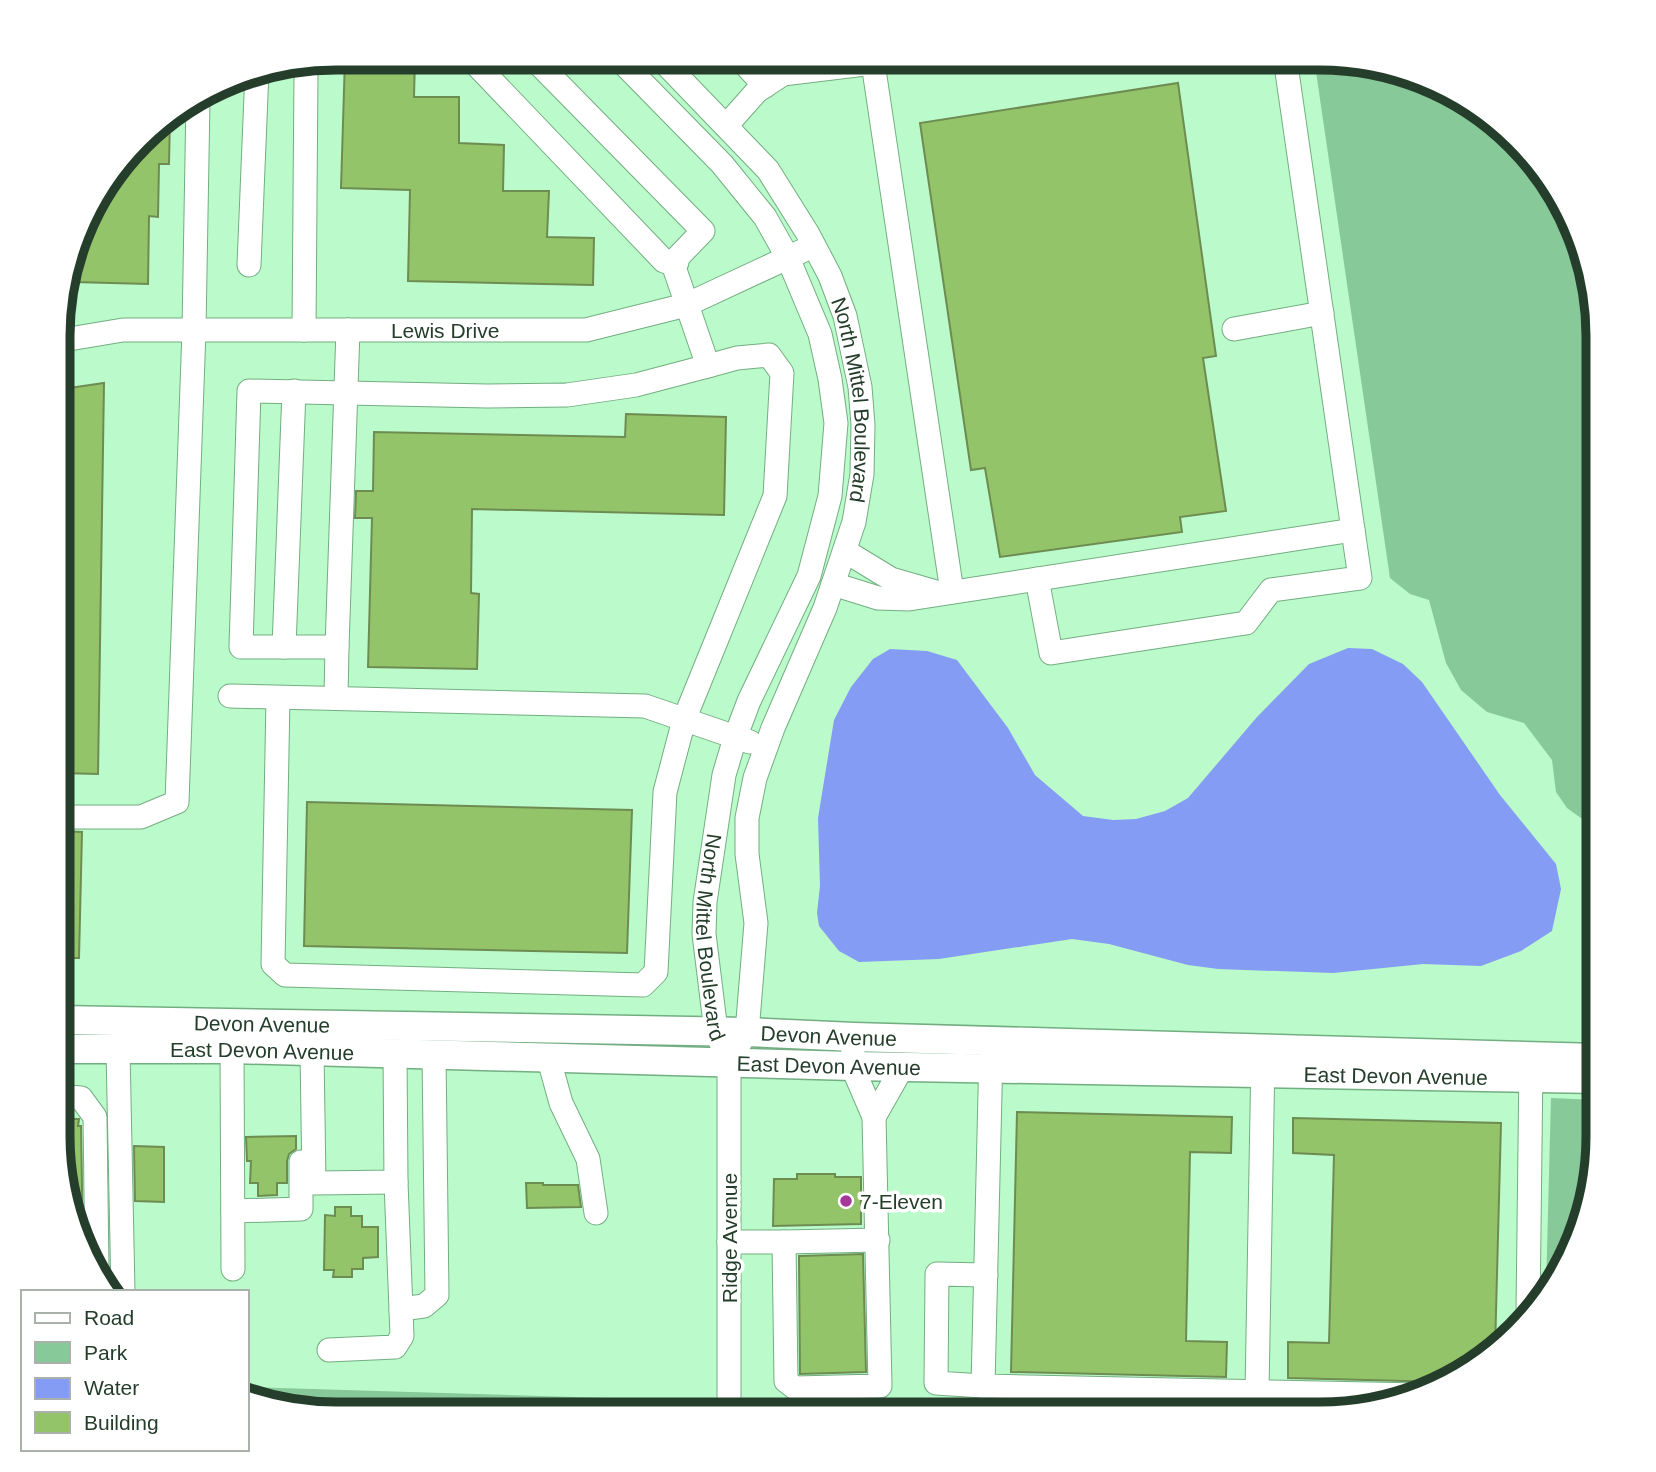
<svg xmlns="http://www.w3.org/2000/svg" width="1656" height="1472" font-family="Helvetica,sans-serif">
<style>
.green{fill:#87c998}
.water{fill:#859cf4}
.building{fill:#94c469;stroke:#6d8c52;stroke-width:2}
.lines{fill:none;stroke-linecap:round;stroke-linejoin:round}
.minor-casing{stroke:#72ae81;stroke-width:25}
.major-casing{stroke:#72ae81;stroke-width:31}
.minor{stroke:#fff;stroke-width:23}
.major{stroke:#fff;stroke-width:28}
.poi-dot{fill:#a4399a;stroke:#fff;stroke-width:2.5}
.labels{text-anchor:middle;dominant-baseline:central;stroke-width:7;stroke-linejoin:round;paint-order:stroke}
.street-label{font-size:21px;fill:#253e2b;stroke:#fff}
.poi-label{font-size:21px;fill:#253e2b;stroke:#fff;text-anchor:start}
.rim{fill:none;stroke:#253e2b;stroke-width:9}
</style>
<rect width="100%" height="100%" fill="#bbfaca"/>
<path class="green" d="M 1314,58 L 1338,58 L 1443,87 L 1529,152 L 1577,229 L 1598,318 L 1598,889 L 1585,821 L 1567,808 L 1556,792 L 1552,760 L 1524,723 L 1487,712 L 1461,690 L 1446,663 L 1429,600 L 1410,594 L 1390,578 Z
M 1551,1098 L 1598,1100 L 1598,1136 L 1570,1258 L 1546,1289 Z
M 247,1387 L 709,1401 L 709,1414 L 336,1414 L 247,1393 Z
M 752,1402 L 1181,1411 L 1198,1409 L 1226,1412 L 1230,1408 L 1250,1413 L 1256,1410 L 1264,1413 L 1270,1411 L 1308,1414 L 752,1414 Z"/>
<path class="water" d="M 1348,648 L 1372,649 L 1403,664 L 1422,682 L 1500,795 L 1556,864 L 1561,889 L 1552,931 L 1521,951 L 1481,966 L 1423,964 L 1333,973 L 1218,969 L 1188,965 L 1109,944 L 1072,939 L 939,959 L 859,962 L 839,951 L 819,926 L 817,913 L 820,886 L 818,818 L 834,720 L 851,687 L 873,659 L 890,649 L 927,651 L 957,660 L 1008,728 L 1035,775 L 1083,816 L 1113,820 L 1136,819 L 1165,811 L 1188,798 L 1257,717 L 1309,664 Z"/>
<path class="building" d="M 345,58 L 415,58 L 414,97 L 459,97 L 459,143 L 504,145 L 503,191 L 549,191 L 547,237 L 594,238 L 593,285 L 408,281 L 410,190 L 341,188 Z
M 1178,83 L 1216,356 L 1203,358 L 1226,511 L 1180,517 L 1182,532 L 1000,557 L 985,468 L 971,470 L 920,123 Z
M 170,117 L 169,164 L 159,164 L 158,217 L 149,216 L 148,284 L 74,282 L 75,251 L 95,197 L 153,127 Z
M 104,383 L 98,774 L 60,773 L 62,389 Z
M 626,414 L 726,417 L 724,515 L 472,509 L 471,593 L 479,594 L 477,669 L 368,667 L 372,518 L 355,518 L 356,491 L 373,491 L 374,432 L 625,437 Z
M 307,802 L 632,810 L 627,953 L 304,946 Z
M 60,831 L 82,832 L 79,958 L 59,958 Z
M 1017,1112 L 1232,1117 L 1231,1153 L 1190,1152 L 1186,1341 L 1227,1342 L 1226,1377 L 1011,1372 Z
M 1293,1118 L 1501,1123 L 1495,1350 L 1445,1382 L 1288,1378 L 1288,1342 L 1329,1343 L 1334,1155 L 1293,1153 Z
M 59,1119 L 79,1119 L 78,1126 L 81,1126 L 83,1248 L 79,1242 L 58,1153 Z
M 296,1136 L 296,1149 L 289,1154 L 287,1161 L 287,1183 L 277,1183 L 277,1195 L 258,1196 L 258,1183 L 250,1183 L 251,1161 L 247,1161 L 246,1137 Z
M 134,1146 L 164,1147 L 164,1202 L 135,1201 Z
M 797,1174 L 835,1174 L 835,1177 L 861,1177 L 861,1224 L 773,1226 L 774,1179 L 797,1179 Z
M 526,1183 L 543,1183 L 543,1185 L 578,1185 L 581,1207 L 527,1208 Z
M 335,1207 L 351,1207 L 351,1216 L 362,1216 L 362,1227 L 378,1227 L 378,1257 L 363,1258 L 363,1269 L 352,1269 L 352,1277 L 333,1277 L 334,1270 L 324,1270 L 325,1215 L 335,1216 Z
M 863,1254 L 866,1372 L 800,1374 L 799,1256 Z"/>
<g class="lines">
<defs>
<g id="minor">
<path d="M 470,58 L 664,261 L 673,264 L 677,262 L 677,258 L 703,231 L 533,58"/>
<path id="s1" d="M 618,58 L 722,164 L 765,217 L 788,258 L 820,334 L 830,379 L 836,423 L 830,496 L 809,576 L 749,701 L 735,738 L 724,775 L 705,902 L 704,934 L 716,1031 L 729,1062 L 729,1414"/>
<path id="s2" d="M 660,58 L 768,170 L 808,234 L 830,276 L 845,316 L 860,387 L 863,425 L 862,474 L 854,522 L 825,608 L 773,728 L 755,778 L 747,818 L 747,854 L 756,923 L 747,1032 L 739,1044"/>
<path d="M 739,58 L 765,86"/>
<path d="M 902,58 L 873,63 L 952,592"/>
<path d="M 304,63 L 306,71 L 304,330"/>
<path d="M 726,126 L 757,91 L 783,74 L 873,63"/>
<path d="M 249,265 L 257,71"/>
<path d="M 1234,329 L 1322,313"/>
<path id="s3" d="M 63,340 L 123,330 L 586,330 L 686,305 L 802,251"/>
<path d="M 845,551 L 891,579 L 936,592"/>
<path d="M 1037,579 L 1051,653 L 1246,623 L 1271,590 L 1360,578 L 1353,530"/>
<path d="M 833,584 L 878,598 L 909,599 L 1353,530 L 1285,58"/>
<path d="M 284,647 L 294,391"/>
<path d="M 337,647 L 348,330"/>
<path d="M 230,696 L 645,706 L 750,742"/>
<path d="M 278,698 L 273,964 L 285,975 L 643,985 L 656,972 L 665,792 L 684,720 L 775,496 L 782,373 L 769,355 L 737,358 L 708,366 L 673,264"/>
<path d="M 336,698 L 337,647 L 241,647 L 249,391 L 487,396 L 567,395 L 636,385 L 708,366"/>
<path d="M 60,817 L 141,817 L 177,802 L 194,330 L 198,100"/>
<path d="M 118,1049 L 123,1292"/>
<path d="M 232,1049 L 233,1269"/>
<path d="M 312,1051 L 314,1183 L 396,1182 L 395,1053"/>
<path d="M 991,1051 L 983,1386 L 1420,1395"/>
<path d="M 548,1056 L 561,1103 L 588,1159 L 596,1213"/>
<path d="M 69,1097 L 81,1098 L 95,1117 L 97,1271"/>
<path d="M 874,1117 L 903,1066"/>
<path d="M 233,1211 L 301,1209 L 301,1162"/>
<path d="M 729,1242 L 784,1242 L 786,1381 L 795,1388 L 880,1386 L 874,1117 L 852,1066 L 853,1050"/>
<path d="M 784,1242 L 878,1240"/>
<path d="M 401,1309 L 424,1306 L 437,1295 L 434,1054"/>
<path d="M 1528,1312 L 1531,1063"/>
<path d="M 329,1350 L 395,1347 L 402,1336 L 396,1182"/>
<path d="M 983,1386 L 936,1383 L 937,1274 L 986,1275"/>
<path d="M 1257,1391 L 1263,1056"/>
</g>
<g id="major">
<path id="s4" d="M 59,1020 L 747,1032 L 854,1037 L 1598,1058"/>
<path id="s5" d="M 59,1049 L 232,1049 L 852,1066 L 1598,1079"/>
</g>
</defs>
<use href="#minor" class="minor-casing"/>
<use href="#major" class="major-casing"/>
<use href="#minor" class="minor"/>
<use href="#major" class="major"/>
</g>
<circle class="poi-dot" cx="846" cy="1201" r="7"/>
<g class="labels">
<g class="street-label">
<text stroke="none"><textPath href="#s3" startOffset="383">Lewis Drive</textPath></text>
<text stroke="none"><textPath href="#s2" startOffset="406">North Mittel Boulevard</textPath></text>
<text stroke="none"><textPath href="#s1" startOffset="973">North Mittel Boulevard</textPath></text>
<text stroke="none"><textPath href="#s4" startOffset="203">Devon Avenue</textPath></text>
<text stroke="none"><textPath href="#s4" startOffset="770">Devon Avenue</textPath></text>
<text stroke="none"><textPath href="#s5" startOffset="203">East Devon Avenue</textPath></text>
<text stroke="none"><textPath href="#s5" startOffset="770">East Devon Avenue</textPath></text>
<text stroke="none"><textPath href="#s5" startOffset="1337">East Devon Avenue</textPath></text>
<text transform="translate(729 1238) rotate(-90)">Ridge Avenue</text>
</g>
<g class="poi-label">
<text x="860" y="1201">7-Eleven</text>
</g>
</g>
<path d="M0 0H1656V1472H0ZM336 70H1320A266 266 0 0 1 1586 336V1136A266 266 0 0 1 1320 1402H336A266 266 0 0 1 70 1136V336A266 266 0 0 1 336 70Z" fill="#fff" fill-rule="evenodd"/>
<path class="rim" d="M336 70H1320A266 266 0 0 1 1586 336V1136A266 266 0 0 1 1320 1402H336A266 266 0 0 1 70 1136V336A266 266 0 0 1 336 70Z"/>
<rect x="21" y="1290" width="228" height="161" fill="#ffffff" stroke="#a8b2aa" stroke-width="2"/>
<rect x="35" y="1313" width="35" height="10" fill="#ffffff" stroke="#a8b2aa" stroke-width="2"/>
<text x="84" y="1325" font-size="21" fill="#253e2b">Road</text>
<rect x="35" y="1342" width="35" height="21" fill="#87c998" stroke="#a8b2aa" stroke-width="2"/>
<text x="84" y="1360" font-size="21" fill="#253e2b">Park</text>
<rect x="35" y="1378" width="35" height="21" fill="#859cf4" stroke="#a8b2aa" stroke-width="2"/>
<text x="84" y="1395" font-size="21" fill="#253e2b">Water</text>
<rect x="35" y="1412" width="35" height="21" fill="#94c469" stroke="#a8b2aa" stroke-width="2"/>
<text x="84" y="1430" font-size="21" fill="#253e2b">Building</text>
</svg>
